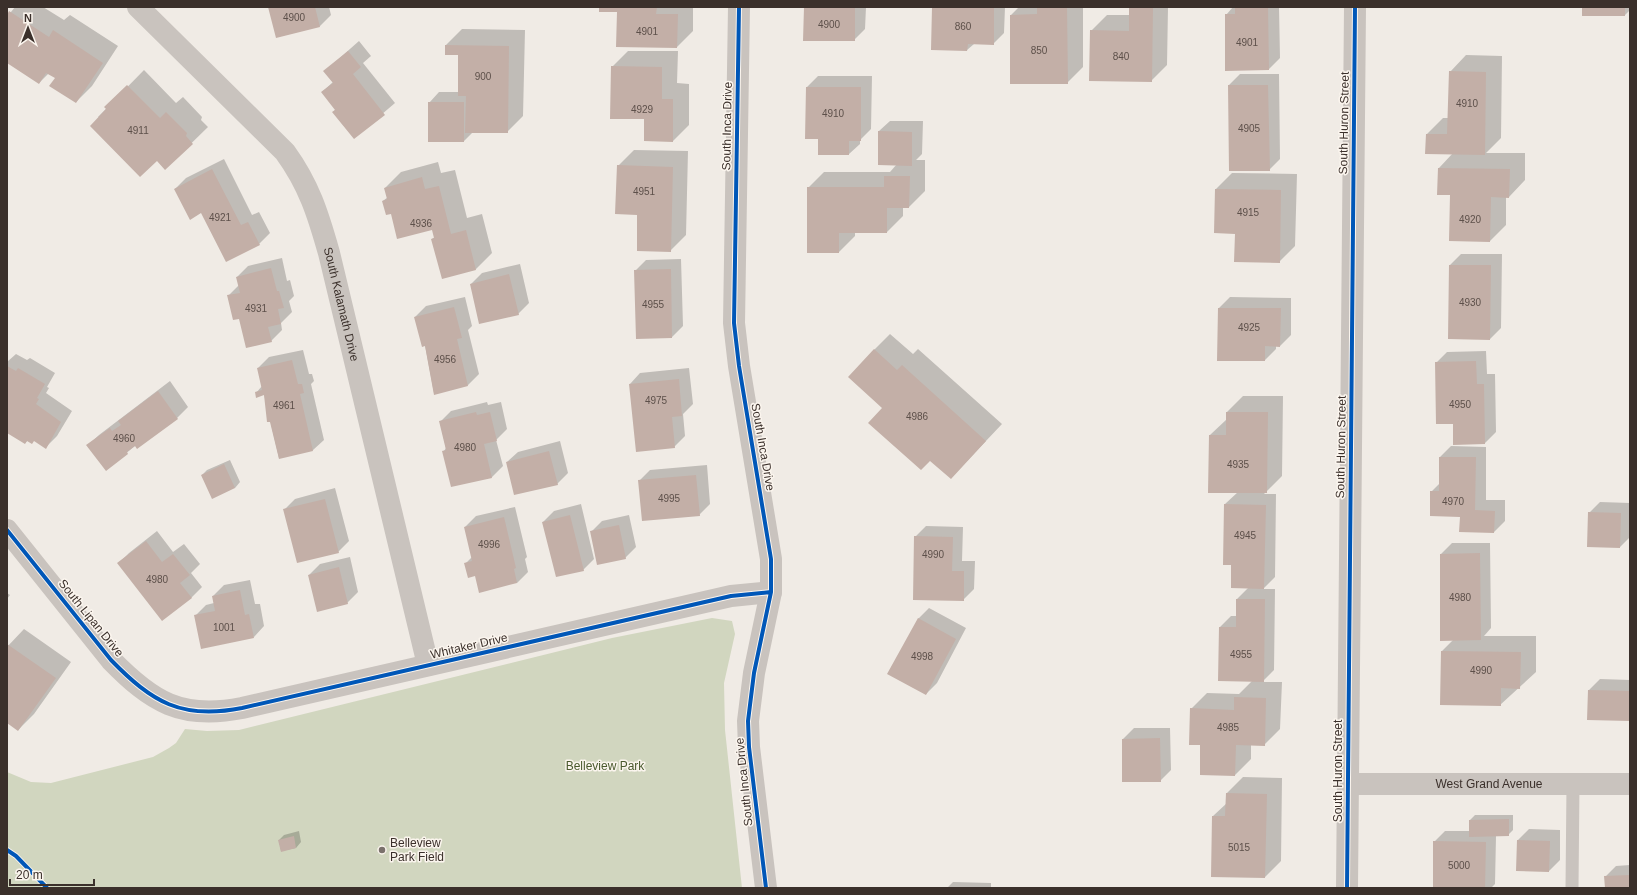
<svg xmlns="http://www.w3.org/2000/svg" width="1637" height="895" font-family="Arial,sans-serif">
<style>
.green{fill:#d1d6bf}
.shadow{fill:#0003}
.building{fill:#c3afa7}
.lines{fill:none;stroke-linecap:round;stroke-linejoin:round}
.service{stroke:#c9c3be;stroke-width:13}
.minor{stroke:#c9c3be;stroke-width:22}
.cycleway-casing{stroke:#fbf5ee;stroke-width:6}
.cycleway{stroke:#0057b8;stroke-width:4}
.poi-dot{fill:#7a716c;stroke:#fbf5ee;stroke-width:1.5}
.labels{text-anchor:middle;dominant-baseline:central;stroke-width:3;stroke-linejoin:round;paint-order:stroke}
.number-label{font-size:10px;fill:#5d504a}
.street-label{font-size:12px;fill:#3b302b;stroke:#fbf5ee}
.park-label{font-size:12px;fill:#4a5a2e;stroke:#fbf5ee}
.poi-label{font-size:12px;fill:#3b302b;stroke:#fbf5ee;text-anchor:start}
</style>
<rect width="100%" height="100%" fill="#f0ebe5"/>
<path class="green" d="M 712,618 L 732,621 L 735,634 L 724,683 L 725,730 L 742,888 L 7,888 L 7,772 L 31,782 L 51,783 L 153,757 L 169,748 L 176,743 L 185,729 L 207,731 L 239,730 L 612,638 Z"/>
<path class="shadow" d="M 15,7 L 43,7 L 64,20 L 70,15 L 118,46 L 92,86 L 76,102 L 56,77 L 49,73 L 39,83 L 7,62 L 7,17 Z
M 269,7 L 329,7 L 331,15 L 320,26 L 277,37 Z
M 600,7 L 693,7 L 693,31 L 677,47 L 618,11 Z
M 805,7 L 866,7 L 865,29 L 854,40 Z
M 933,7 L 1005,7 L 1004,33 L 993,44 L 974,44 L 967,50 L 932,50 Z
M 1019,7 L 1083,7 L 1083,67 L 1067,83 L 1011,15 Z
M 1130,7 L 1168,7 L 1167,65 L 1151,81 L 1091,31 L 1107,15 L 1130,15 Z
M 1233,7 L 1279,7 L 1280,58 L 1269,69 L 1226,15 Z
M 1583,7 L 1630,7 L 1630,10 L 1625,15 L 1583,15 Z
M 462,29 L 525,30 L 523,116 L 507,132 L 473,132 L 464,141 L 429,141 L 429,103 L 439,92 L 459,92 L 459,54 L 446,45 Z
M 359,41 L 371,56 L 363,63 L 395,103 L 354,138 L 333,112 L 336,109 L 322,92 L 333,82 L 325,71 Z
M 628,51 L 678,51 L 677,83 L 689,84 L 689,125 L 673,141 L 645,118 L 612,67 Z
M 1466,55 L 1502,56 L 1501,138 L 1486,153 L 1525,153 L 1525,180 L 1509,197 L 1506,196 L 1506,225 L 1490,241 L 1451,194 L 1439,168 L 1453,153 L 1427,134 L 1443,118 L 1449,118 L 1450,72 Z
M 144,70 L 176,103 L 183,97 L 202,117 L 201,120 L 208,127 L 165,169 L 157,160 L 98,117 Z
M 1240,74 L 1279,74 L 1280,159 L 1269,170 L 1229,85 Z
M 818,76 L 872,76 L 871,129 L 860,140 L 860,144 L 849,154 L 819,138 L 806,138 L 807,87 Z
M 890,121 L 923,121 L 922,154 L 916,160 L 925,160 L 925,191 L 909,207 L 903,207 L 903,216 L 887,232 L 855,232 L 855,236 L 839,252 L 808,188 L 824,172 L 890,172 L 897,164 L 879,131 Z
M 634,150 L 688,151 L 686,235 L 670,251 L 638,214 L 618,166 Z
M 224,159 L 252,215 L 259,212 L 270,233 L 259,244 L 202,212 L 175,189 L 186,178 Z
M 438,162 L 441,173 L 455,170 L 467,218 L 482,214 L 492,253 L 476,269 L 443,278 L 432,239 L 435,237 L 433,229 L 392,213 L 383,201 L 388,197 L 385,188 L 401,172 Z
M 1232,173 L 1297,174 L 1295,246 L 1279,262 L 1236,233 L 1216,189 Z
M 1461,254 L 1502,254 L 1501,328 L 1490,339 L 1449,338 L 1450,265 Z
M 282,258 L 287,281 L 290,280 L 294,296 L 289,301 L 292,312 L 281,323 L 282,330 L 271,341 L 239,318 L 228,296 L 239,285 L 237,277 L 248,266 Z
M 681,259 L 683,326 L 672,337 L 635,271 L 646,260 Z
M 520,264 L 529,303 L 518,314 L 471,284 L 482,273 Z
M 465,297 L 472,326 L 468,330 L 479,374 L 468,385 L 434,393 L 425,345 L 415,317 L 426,306 Z
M 1230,297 L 1291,298 L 1291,335 L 1280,346 L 1276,346 L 1276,349 L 1265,360 L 1219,308 Z
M 890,334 L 913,354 L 918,349 L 1002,424 L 951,478 L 884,408 L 874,350 Z
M 303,350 L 309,374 L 312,374 L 314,381 L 311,384 L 324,440 L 313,450 L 279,458 L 264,394 L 256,393 L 262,386 L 258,368 L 269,357 Z
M 1486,351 L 1487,374 L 1495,374 L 1496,432 L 1485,443 L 1454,423 L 1436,363 L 1447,352 Z
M 16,354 L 27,360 L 30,358 L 55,373 L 47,387 L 49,388 L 46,393 L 72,411 L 57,436 L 46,447 L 34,440 L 28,440 L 25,443 L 7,432 L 7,362 Z
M 689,368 L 693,404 L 683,414 L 685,436 L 674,447 L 630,384 L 640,373 Z
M 170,381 L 188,407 L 177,418 L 137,448 L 136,445 L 106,470 L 88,445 L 99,435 Z
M 1243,396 L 1283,396 L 1282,476 L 1264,494 L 1276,494 L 1275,577 L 1263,589 L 1275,589 L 1274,670 L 1262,682 L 1282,682 L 1280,729 L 1264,745 L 1251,745 L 1251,759 L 1235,775 L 1201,774 L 1201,744 L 1191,709 L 1207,693 L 1239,694 L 1252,681 L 1220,627 L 1231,616 L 1237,616 L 1237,599 L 1249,587 L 1233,564 L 1225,504 L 1238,492 L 1210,435 L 1227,419 L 1227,412 Z
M 487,402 L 488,405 L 501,402 L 507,429 L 496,440 L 503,466 L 492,477 L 452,486 L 444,451 L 446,448 L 440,422 L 451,411 Z
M 560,441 L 568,473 L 557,484 L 507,462 L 518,452 Z
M 1451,446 L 1486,447 L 1486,500 L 1505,500 L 1505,521 L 1494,532 L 1461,516 L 1431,492 L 1440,483 L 1440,457 Z
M 230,460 L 240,482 L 235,488 L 202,475 L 207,470 Z
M 707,465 L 710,504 L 699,515 L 639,481 L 650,470 Z
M 335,488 L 349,541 L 338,552 L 284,510 L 295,499 Z
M 1600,502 L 1630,503 L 1630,537 L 1620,547 L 1589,513 Z
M 581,504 L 594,559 L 583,570 L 543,522 L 554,511 Z
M 515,507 L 527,557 L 525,559 L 528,572 L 517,583 L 465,564 L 472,557 L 465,527 L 476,516 Z
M 629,515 L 636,547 L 625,558 L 591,532 L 602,521 Z
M 926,526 L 963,527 L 962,561 L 975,561 L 974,589 L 963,600 L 915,537 Z
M 157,531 L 173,552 L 184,544 L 200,564 L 191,573 L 202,587 L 191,598 L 119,563 L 129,553 Z
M 1452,543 L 1490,543 L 1491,628 L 1484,636 L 1536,636 L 1536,672 L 1500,705 L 1442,651 L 1454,639 L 1441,554 Z
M 350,557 L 358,592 L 347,603 L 309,575 L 320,564 Z
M 250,580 L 255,604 L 260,604 L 264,626 L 254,637 L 195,616 L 206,605 L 214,603 L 213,596 L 224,585 Z
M 7,593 L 10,595 L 7,599 Z
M 929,608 L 966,628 L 937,683 L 926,694 L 918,619 Z
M 24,629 L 71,662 L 34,714 L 18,730 L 7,722 L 7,647 Z
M 1600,679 L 1630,680 L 1630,720 L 1589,690 Z
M 1134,728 L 1170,728 L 1171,770 L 1160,781 L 1123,739 Z
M 1243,777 L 1282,778 L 1281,861 L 1265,877 L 1213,816 L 1227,803 L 1227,793 Z
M 1475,815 L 1513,815 L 1513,830 L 1508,835 L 1496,836 L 1495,884 L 1491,888 L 1434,888 L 1434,842 L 1445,831 L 1470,831 L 1470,820 Z
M 1529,829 L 1560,830 L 1560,860 L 1549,871 L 1517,870 L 1518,840 Z
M 299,831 L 301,842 L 296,848 L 281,851 L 279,840 L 284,835 Z
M 1630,865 L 1630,888 L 1606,888 L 1605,877 L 1616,866 Z
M 953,882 L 991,883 L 991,888 L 947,888 Z"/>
<path class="building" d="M 268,7 L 315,7 L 320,27 L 276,38 Z
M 599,7 L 657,7 L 656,14 L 678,14 L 677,48 L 616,47 L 617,12 L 599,12 Z
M 804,7 L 855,7 L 855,41 L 803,41 Z
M 932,7 L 994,7 L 994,45 L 968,44 L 967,51 L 931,50 Z
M 1037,7 L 1067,7 L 1068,84 L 1010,84 L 1010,15 L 1037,14 Z
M 1129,7 L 1153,7 L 1152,82 L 1089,81 L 1090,30 L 1129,31 Z
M 1235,7 L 1268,7 L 1269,70 L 1225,71 L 1225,14 L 1235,14 Z
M 1582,7 L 1625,7 L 1625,16 L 1582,16 Z
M 9,11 L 49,37 L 53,30 L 103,63 L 76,103 L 49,86 L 55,78 L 46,73 L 39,84 L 7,63 L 7,15 Z
M 445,45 L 509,46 L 508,133 L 465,133 L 466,96 L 458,96 L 458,55 L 445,55 Z
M 348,51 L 361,67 L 353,74 L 385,115 L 354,139 L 332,112 L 335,110 L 321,92 L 333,83 L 323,71 Z
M 611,66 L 662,67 L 662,99 L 673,99 L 673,142 L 644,141 L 644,119 L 610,119 Z
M 1449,71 L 1486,72 L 1485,155 L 1425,154 L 1426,134 L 1447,134 Z
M 127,85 L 160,118 L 166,112 L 187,133 L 186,136 L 193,144 L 165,170 L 157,161 L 140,177 L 90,126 L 106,109 L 104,107 Z
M 1228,85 L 1268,85 L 1270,171 L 1229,171 Z
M 806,87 L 861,87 L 861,141 L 849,141 L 849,155 L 818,155 L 818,139 L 805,139 Z
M 428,102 L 464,102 L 464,142 L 428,142 Z
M 878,131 L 912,132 L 912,166 L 878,165 Z
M 617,165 L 673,167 L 671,252 L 637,251 L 637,215 L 615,214 Z
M 1438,168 L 1510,169 L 1509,198 L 1491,197 L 1490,242 L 1449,241 L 1450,195 L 1437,195 Z
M 212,169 L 241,225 L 248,222 L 260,245 L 226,262 L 201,213 L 190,220 L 174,189 Z
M 884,176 L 910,176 L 909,208 L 887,208 L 887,233 L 839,233 L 839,253 L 807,253 L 807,187 L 884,187 Z
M 422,177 L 425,189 L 439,186 L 451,234 L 466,230 L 476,270 L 442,279 L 431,239 L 434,238 L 432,230 L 397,239 L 391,214 L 386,215 L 382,201 L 387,199 L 384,188 Z
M 1215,189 L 1281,190 L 1280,263 L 1234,262 L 1235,234 L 1214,233 Z
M 1449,265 L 1491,265 L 1490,340 L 1448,339 Z
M 271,268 L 277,291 L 279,291 L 284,308 L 278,309 L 281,324 L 268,327 L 272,342 L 246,348 L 239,319 L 233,320 L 227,295 L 240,293 L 236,277 Z
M 671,269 L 672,338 L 636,339 L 634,270 Z
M 509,274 L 519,315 L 479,324 L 470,284 Z
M 454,307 L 462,338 L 457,339 L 468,386 L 434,395 L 425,346 L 422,347 L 414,317 Z
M 1218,308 L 1281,308 L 1280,347 L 1265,346 L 1265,361 L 1217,361 Z
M 874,349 L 897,370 L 902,365 L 986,441 L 951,479 L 930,461 L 921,470 L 868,423 L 882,408 L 848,377 Z
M 292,360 L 298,384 L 302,384 L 304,393 L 300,394 L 313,451 L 279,459 L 270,422 L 267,422 L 264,395 L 256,398 L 255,392 L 262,390 L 257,368 Z
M 1476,361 L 1477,384 L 1484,384 L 1485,444 L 1453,445 L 1453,424 L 1436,424 L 1435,362 Z
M 7,366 L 16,371 L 18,368 L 45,384 L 37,398 L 39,399 L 36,404 L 61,422 L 46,449 L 34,441 L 32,444 L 27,441 L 25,444 L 7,433 Z
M 679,379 L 682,416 L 672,417 L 675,448 L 636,452 L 629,384 Z
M 158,391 L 178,419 L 137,449 L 135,446 L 127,452 L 128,454 L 106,471 L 86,445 L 110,428 L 112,431 L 121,425 L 118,421 Z
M 476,412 L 477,415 L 490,412 L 497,441 L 484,444 L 492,478 L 451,487 L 442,451 L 446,450 L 439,421 Z
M 1226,412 L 1268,412 L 1267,493 L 1208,493 L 1209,435 L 1226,435 Z
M 549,451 L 558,485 L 514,495 L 506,462 Z
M 1439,457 L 1476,457 L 1475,510 L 1495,511 L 1494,533 L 1459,532 L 1460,517 L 1430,516 L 1430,491 L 1439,491 Z
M 224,464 L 235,488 L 212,499 L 201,475 Z
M 696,475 L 700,516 L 642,521 L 638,480 Z
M 325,499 L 339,553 L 297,563 L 283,509 Z
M 1224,504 L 1266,505 L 1264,589 L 1231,588 L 1231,565 L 1223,565 Z
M 1588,512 L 1621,513 L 1620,548 L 1587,547 Z
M 570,515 L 584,571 L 556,577 L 542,522 Z
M 504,517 L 516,568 L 514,569 L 517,583 L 479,593 L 475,576 L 468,578 L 464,563 L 472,561 L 464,527 Z
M 619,525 L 626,559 L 597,565 L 590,531 Z
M 914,536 L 953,537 L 952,571 L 964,571 L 964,601 L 913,600 Z
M 146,541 L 162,562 L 173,554 L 190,575 L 180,583 L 192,598 L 162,621 L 117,563 Z
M 1480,553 L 1481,640 L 1440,641 L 1440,554 Z
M 339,567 L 348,604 L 317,612 L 308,575 Z
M 240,590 L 245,615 L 249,614 L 254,638 L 201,649 L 194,615 L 215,611 L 212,596 Z
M 1236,599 L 1265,599 L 1264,682 L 1218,681 L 1219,627 L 1236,627 Z
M 918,618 L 956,639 L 926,695 L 887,674 Z
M 7,644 L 56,678 L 18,731 L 7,723 Z
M 1441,651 L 1521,652 L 1520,689 L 1501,688 L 1501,706 L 1440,705 Z
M 1588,690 L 1630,691 L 1630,721 L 1587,720 Z
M 1234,697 L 1266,698 L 1265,746 L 1236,745 L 1235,776 L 1200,775 L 1200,745 L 1189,745 L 1190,708 L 1234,710 Z
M 1160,738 L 1161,782 L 1122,782 L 1122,739 Z
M 1226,793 L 1267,794 L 1265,878 L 1211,877 L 1212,816 L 1225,816 Z
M 1509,819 L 1509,836 L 1469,837 L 1469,820 Z
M 294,836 L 296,848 L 281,852 L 278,840 Z
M 1517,840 L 1550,841 L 1549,872 L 1516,871 Z
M 1433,841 L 1486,842 L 1485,888 L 1433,888 Z
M 1630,875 L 1630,888 L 1605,888 L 1604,876 Z"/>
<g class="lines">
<path class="service" d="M 1572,888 L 1573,784"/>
<g class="minor">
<path id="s1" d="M 138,7 L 285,152 C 309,185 318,214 329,253 L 428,665"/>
<path d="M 739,7 L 734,323 L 739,366 L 771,559 L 771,592 L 754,673 L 748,721 L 749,747 L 766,888"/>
<path d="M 7,530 L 111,660 C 152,702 181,720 242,708 L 731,596 L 771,592"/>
<path id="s2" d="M 1348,784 L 1630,784"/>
<path d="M 1347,888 L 1355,7"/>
</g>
<defs>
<path id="cycleway" d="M 739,7 L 734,323 L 739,366 L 771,559 L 771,592 L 754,673 L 748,721 L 749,747 L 766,888
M 7,530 L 111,660 C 152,702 181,720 242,708 L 731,596 L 771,592
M 7,850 L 16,856 L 47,888
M 1347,888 L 1355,7"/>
</defs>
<use href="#cycleway" class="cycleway-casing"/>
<use href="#cycleway" class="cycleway"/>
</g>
<circle class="poi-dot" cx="382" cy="850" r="4"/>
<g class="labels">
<g class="number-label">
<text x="294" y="17">4900</text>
<text x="829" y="24">4900</text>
<text x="963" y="26">860</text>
<text x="647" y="31">4901</text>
<text x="1247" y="42">4901</text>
<text x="1039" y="50">850</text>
<text x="1121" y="56">840</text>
<text x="483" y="76">900</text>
<text x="1467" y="103">4910</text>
<text x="642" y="109">4929</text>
<text x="833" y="113">4910</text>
<text x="1249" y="128">4905</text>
<text x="138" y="130">4911</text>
<text x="644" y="191">4951</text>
<text x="1248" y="212">4915</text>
<text x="220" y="217">4921</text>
<text x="1470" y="219">4920</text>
<text x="421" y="223">4936</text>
<text x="1470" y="302">4930</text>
<text x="653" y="304">4955</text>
<text x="256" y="308">4931</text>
<text x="1249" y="327">4925</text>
<text x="445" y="359">4956</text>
<text x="656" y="400">4975</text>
<text x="1460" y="404">4950</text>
<text x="284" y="405">4961</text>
<text x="917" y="416">4986</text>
<text x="124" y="438">4960</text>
<text x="465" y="447">4980</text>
<text x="1238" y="464">4935</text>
<text x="669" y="498">4995</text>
<text x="1453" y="501">4970</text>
<text x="1245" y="535">4945</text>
<text x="489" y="544">4996</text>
<text x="933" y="554">4990</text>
<text x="157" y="579">4980</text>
<text x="1460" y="597">4980</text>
<text x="224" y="627">1001</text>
<text x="1241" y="654">4955</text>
<text x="922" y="656">4998</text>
<text x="1481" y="670">4990</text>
<text x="1228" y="727">4985</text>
<text x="1239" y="847">5015</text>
<text x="1459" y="865">5000</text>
</g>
<g class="street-label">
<text transform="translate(1344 123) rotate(-89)">South Huron Street</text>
<text transform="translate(727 126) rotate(-89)">South Inca Drive</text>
<text stroke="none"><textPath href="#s1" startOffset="370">South Kalamath Drive</textPath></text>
<text transform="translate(763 447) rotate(80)">South Inca Drive</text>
<text transform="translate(1341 447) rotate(-89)">South Huron Street</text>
<text transform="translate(91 618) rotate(51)">South Lipan Drive</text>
<text transform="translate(469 646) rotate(-13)">Whitaker Drive</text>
<text transform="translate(1338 771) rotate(-90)">South Huron Street</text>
<text transform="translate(744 782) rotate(-96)">South Inca Drive</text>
<text stroke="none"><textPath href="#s2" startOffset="141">West Grand Avenue</textPath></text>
</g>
<g class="park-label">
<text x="605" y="766">Belleview Park</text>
</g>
<g class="poi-label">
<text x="390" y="843">Belleview<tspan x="390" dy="14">Park Field</tspan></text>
</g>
</g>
<rect width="1637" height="895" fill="none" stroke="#3b302b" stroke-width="16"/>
<g transform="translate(28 28)" stroke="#fbf5ee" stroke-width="3" paint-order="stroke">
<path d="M0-3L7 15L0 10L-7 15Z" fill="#3b302b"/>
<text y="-6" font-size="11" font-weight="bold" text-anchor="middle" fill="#3b302b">N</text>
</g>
<path d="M10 879v6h84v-6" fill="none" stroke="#3b302b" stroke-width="2"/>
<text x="16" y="879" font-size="12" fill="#3b302b" stroke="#fbf5ee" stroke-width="3" paint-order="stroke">20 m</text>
</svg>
